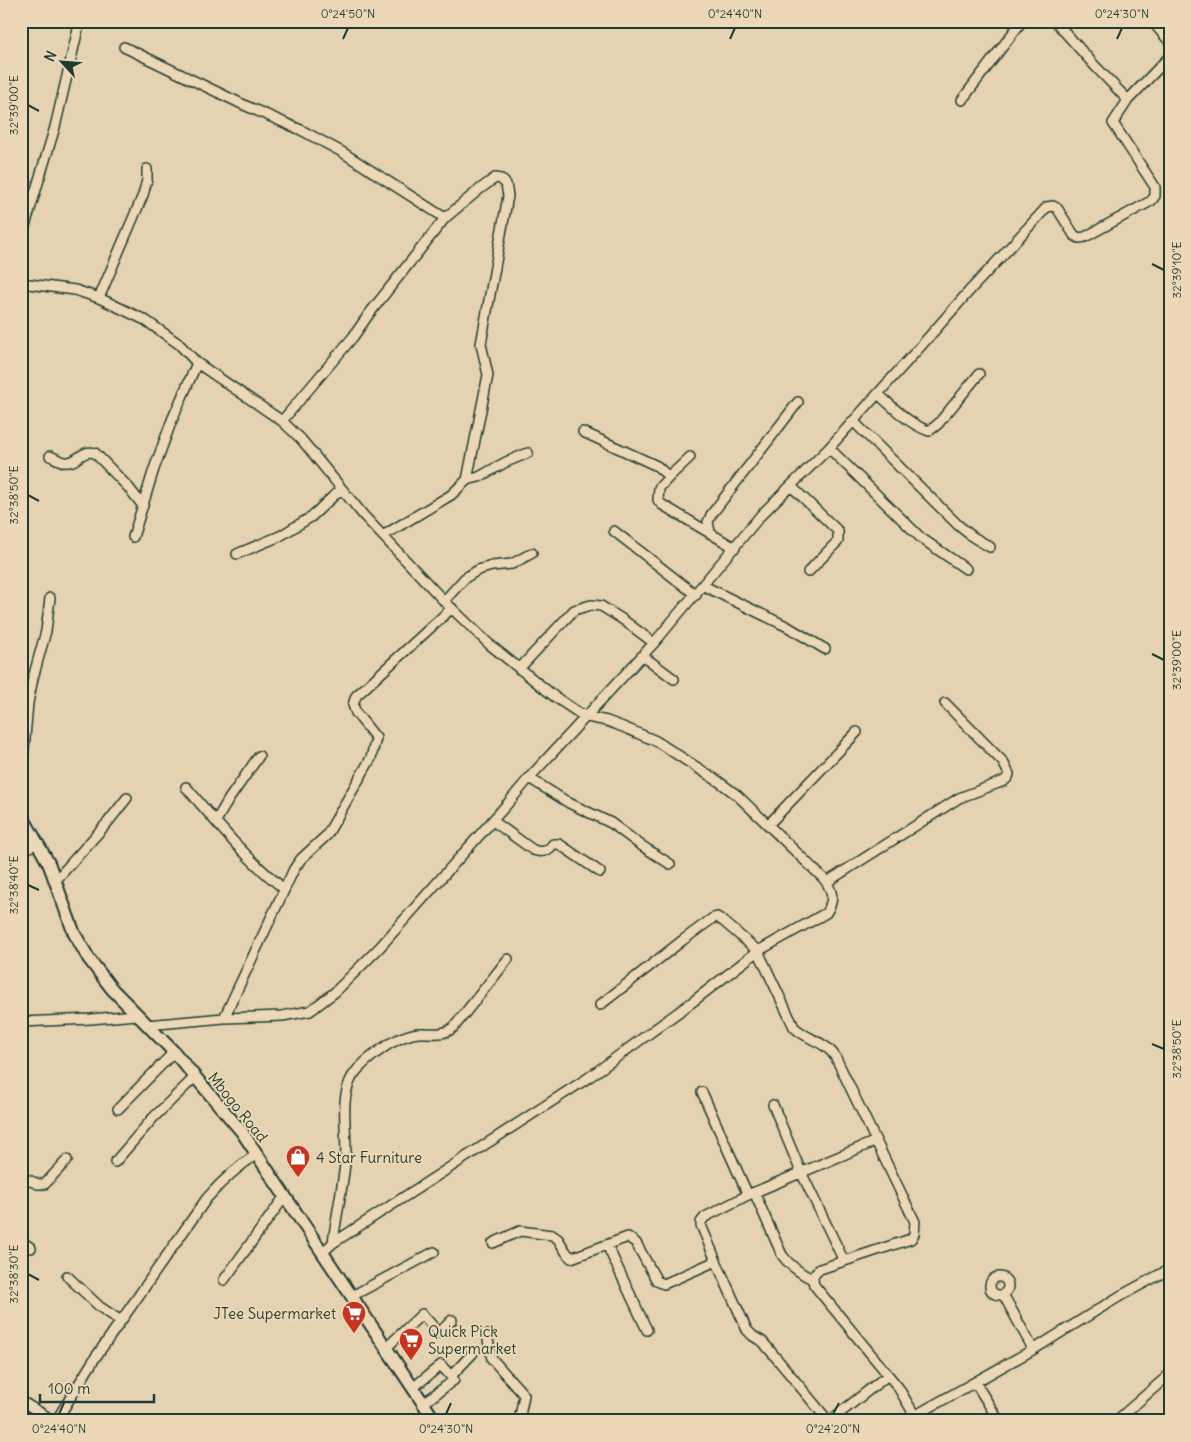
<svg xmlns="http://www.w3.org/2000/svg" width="1191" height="1442" font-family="Delius,sans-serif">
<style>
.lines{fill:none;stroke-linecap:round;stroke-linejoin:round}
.minor-casing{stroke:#1f3d34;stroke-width:12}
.major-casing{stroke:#1f3d34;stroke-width:15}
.minor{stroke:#ecd8b6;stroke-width:9}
.major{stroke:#ecd8b6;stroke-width:11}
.ticks{fill:none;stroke:#1f3d34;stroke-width:2}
.labels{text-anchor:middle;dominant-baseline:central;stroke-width:4;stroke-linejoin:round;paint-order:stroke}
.street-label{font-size:15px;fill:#1f3d34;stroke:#ecd8b6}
.poi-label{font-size:15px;fill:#1f3d34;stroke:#ecd8b6;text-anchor:start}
.neatline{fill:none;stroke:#1f3d34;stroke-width:2}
.ticks-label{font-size:12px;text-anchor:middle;fill:#1f3d34}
</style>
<rect width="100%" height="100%" fill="#e4d2b1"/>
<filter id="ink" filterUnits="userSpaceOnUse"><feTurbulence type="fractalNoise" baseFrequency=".02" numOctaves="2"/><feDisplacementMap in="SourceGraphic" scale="10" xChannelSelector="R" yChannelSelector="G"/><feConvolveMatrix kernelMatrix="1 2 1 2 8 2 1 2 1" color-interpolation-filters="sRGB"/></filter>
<g filter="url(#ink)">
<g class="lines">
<defs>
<path id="minor" d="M 1152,21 L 1157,27 L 1165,21
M 1157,27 L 1170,42
M 124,47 L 244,105 L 301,130 L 342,152 L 445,218
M 962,100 L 1022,21
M 1128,100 L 1170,56
M 21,239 L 55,127 L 78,29
M 21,283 L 75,290 L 99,298 L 145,320 L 179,344 L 197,363 L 282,421 L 301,439 L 364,516 L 444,601 L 489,644 L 555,697 L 579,713 L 587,717 L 607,721 L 623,727 L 656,741 L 718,781 L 737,795 L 823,878 C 833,890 835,900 826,913 L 758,951 L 794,1027 C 808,1041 825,1040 836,1058 L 915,1222 L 914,1234 L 911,1239 L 820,1269 C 813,1274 812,1278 814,1285 L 898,1387 L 918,1421
M 99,298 L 143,195 L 147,180 L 147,169
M 878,394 C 894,408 909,424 929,431 L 938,424 L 979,374
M 282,421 L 353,337 L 369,314 L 445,218 L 480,189 L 495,178 L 501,179 L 506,184 L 508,196 L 481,344 L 488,375 L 467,480
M 853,421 L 958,525 L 973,537 L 990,547
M 583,432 L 657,466 L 669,477 L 659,488 L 658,500 L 661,504 L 735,548
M 829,448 L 921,538 L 966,569
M 50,456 C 55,458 60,461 65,462 C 78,464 80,449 95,453 L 129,488 L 143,506
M 669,477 L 690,457
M 791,486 L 838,531 L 838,541 L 808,572
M 614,531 L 696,595
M 710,532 L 708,522 L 711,515 L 798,402
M 384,535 L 451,495 L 467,480 L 479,477 L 506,462 L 528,453
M 133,537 L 154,469 L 172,420 L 197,363
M 237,554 L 280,536 L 311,517 L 341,489
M 704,586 L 788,627 L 825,649
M 444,601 L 465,578 L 478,570 L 492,566 L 512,564 L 532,553
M 643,656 L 674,679
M 519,669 L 574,610 L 591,605 L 601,606 L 622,619 L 654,643
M 529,778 L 569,803 L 611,823 L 639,844 L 670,864
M 21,783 L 28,703 L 33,678 L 46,631 L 50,598
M 186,787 C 218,824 244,857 283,888
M 216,821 L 229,799 L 259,756
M 493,821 L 533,850 C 542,853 548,852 553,844 L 559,844 L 600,872
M 768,825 L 857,732
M 21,852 L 37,843
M 56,880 L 108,822 L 127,798
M 827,882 L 959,798 L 1004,781 L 1008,777 L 1009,774 L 1003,762 L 945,703
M 224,1018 L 294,869 L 301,859 L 327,835 L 371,758 L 376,738 L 356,713 L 353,705 L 356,696 L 452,608
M 21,1022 L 91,1019 L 136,1015
M 147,1025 L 224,1018 L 282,1016 L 310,1011 L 335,992 L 380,947 L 509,802 L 529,778 L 654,643 L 761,515 L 829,448 L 920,347 L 971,289 L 1002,256 L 1035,220 L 1047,207 L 1053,206 L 1057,208 L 1074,235 L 1079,238 L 1085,237 L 1151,201 L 1155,196 L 1155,187 L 1113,123 L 1128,100 L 1095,66 L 1055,21
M 702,1092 L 748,1195
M 773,1105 L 801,1172 L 844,1261
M 118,1109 L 174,1052
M 115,1162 L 153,1118 L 195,1077
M 21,1177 L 38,1184 L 45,1184 L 67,1160
M 754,1192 L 782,1255 C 790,1266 800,1273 812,1279
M 21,1241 L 31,1248
M 333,1243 C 336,1217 342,1191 345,1164 C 349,1137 338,1102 352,1077 C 360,1064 377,1052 389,1044 C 398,1039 408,1034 418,1033 C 431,1032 443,1037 454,1027 L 508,959
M 493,1243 L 520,1231 L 552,1235 L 558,1239 L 566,1252 L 571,1258 L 628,1237 L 636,1243 L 657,1281 L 664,1284 L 716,1261 L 701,1225 L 701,1222 L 705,1217 L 748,1195 L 876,1141
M 607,1245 L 647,1330
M 323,1252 L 333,1243 L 588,1078 L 691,1003 L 758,951 L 723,921 L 717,917 L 713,918 L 683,940 L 600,1005
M 716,1261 L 747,1330 L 753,1336 L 763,1342 L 826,1418 L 831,1420 L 888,1375
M 67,1276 L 100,1307 L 121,1321
M990 1286a9 9 0 1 1 18 0a9 9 0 1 1-18 0Z
M 224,1280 L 285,1196
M 1003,1294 L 1033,1349
M 352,1296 L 434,1252
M 487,1335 L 492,1359 L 524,1395 L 519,1421
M 387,1347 L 422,1314 L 439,1333 L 452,1320
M 451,1376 L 473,1353
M 975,1382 L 999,1421
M 414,1387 L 441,1365 L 454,1380 L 424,1403
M 21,1401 L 54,1421
M 916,1415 L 1036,1348 L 1120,1296 L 1170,1269
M 56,1421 L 95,1358 L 207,1198 C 222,1181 237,1167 257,1154
M 1116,1421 L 1170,1374"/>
<path id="major" d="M 21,814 L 49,864 L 74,933 L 89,959 L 112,989 L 174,1052 L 242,1132 L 435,1421"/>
</defs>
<use href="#minor" class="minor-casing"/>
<use href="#major" class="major-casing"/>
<use href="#minor" class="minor"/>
<use href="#major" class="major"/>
</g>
</g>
<path class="ticks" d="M 343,39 L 348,28M 730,39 L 735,28M 1117,39 L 1122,28M 28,105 L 39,111M 1152,264 L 1164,270M 28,495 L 39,501M 1152,654 L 1164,660M 28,885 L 39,890M 1152,1044 L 1164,1049M 28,1274 L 39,1280M 59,1414 L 64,1403M 446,1414 L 451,1403M 833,1414 L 839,1403"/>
<defs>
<symbol id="shop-pin" viewBox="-11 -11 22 30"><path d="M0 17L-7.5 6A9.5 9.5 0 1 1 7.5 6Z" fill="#c8321e" stroke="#ecd8b6"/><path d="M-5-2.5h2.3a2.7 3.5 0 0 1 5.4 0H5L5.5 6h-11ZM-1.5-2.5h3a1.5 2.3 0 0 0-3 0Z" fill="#fff"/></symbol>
<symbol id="supermarket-pin" viewBox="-11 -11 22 30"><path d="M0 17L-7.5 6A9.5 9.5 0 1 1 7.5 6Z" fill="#c8321e" stroke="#ecd8b6"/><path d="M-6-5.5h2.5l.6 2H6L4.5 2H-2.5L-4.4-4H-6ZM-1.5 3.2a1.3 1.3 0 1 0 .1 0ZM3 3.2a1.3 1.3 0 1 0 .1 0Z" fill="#fff"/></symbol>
</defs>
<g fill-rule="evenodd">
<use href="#shop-pin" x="284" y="1143" width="28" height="38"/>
<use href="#supermarket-pin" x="340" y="1299" width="28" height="38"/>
<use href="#supermarket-pin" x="397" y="1326" width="28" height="38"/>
</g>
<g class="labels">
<g class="street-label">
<text transform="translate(238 1107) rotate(51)">Mbogo Road</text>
</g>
<g class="poi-label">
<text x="316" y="1157">4 Star Furniture</text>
<text x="336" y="1313" text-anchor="end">JTee Supermarket</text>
<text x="428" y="1331">Quick Pick<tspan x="428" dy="17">Supermarket</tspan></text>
</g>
</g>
<rect width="1191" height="1442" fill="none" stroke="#ecd8b6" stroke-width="55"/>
<g transform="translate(62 62) rotate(296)" stroke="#ecd8b6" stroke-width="4" paint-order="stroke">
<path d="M0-4L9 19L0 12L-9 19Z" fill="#1f3d34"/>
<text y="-8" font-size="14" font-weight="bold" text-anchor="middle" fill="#1f3d34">N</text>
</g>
<path d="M40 1394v8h114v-8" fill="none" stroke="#1f3d34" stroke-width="2.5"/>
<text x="48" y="1394" font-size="15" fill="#1f3d34" stroke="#ecd8b6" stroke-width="4" paint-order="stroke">100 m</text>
<rect x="28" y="28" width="1136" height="1386" class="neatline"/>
<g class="ticks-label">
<text x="348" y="18">0°24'50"N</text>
<text x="735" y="18">0°24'40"N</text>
<text x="1122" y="18">0°24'30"N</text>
<text transform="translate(14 105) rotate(-90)" y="4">32°39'00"E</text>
<text transform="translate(1177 270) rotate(-90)" y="4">32°39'10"E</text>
<text transform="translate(14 495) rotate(-90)" y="4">32°38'50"E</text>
<text transform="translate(1177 660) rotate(-90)" y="4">32°39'00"E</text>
<text transform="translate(14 885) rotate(-90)" y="4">32°38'40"E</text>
<text transform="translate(1177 1049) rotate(-90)" y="4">32°38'50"E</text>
<text transform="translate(14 1274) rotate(-90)" y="4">32°38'30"E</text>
<text x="59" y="1433">0°24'40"N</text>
<text x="446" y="1433">0°24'30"N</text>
<text x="833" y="1433">0°24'20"N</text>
</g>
</svg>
